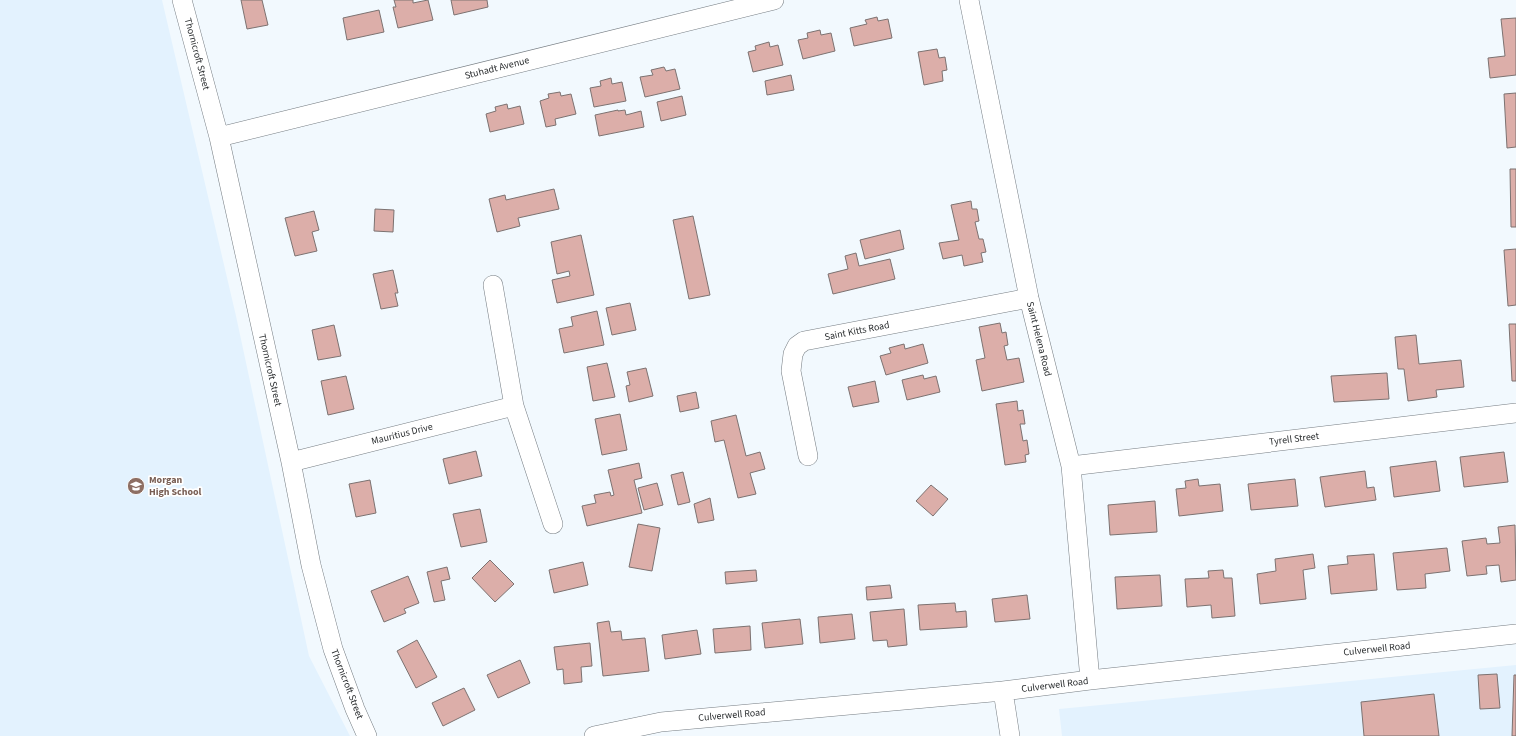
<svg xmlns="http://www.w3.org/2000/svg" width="1516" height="736" font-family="'Source Sans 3',sans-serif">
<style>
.built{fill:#e3f2fe}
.building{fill:#dcaea9;stroke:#7c7271}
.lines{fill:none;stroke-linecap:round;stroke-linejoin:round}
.minor-casing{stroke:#767d83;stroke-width:20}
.minor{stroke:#fff;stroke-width:19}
.labels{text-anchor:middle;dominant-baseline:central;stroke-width:3.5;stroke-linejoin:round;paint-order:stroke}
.street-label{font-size:10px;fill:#2c2f31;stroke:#fff}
.education-label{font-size:10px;font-weight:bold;fill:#785e54;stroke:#fff;text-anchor:start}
</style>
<rect width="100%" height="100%" fill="#f2f9fe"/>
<path class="built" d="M 0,0 L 162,0 L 236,316 L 309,656 L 350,736 L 0,736 Z
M 1516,665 L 1516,736 L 1062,736 L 1059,709 Z"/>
<path class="building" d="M 241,0 L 262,0 L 268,25 L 247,29 Z
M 394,0 L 413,0 L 413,3 L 428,0 L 433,20 L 398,28 L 393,7 L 396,7 Z
M 451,0 L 487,0 L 488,7 L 454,15 Z
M 379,10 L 384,32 L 347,40 L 343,18 Z
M 877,17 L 878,21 L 888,19 L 892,38 L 854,46 L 850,28 L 867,24 L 865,20 Z
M 1516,18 L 1516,75 L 1490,78 L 1488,58 L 1505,56 L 1501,19 Z
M 820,30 L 821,35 L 831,33 L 835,51 L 803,59 L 798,40 L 808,38 L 807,33 Z
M 769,42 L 770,47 L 778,45 L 783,65 L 753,72 L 748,52 L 756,50 L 755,46 Z
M 937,49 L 939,58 L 945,57 L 947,70 L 942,71 L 943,81 L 924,85 L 918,52 Z
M 664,67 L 666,71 L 675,69 L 680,89 L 645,97 L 640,77 L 653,75 L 651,70 Z
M 791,75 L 794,90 L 767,95 L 765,81 Z
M 611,78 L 612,84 L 622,82 L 626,101 L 594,107 L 590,88 L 601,86 L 600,81 Z
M 560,92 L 561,96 L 571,94 L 576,114 L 555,119 L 556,125 L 546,127 L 540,101 L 549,98 L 548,94 Z
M 1516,93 L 1516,147 L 1507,148 L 1504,94 Z
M 682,96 L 686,115 L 661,121 L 657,102 Z
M 507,104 L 508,109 L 520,106 L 524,124 L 490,132 L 486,114 L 496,111 L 495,107 Z
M 618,110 L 618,111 L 625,110 L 626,115 L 641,111 L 644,127 L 599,136 L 595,115 Z
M 1510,169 L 1516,169 L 1516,227 L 1511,227 Z
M 554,189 L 559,209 L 518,218 L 520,226 L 497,232 L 489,199 L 505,195 L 506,200 Z
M 971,201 L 972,209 L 977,209 L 979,221 L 975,222 L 979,239 L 983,239 L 986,252 L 981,253 L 983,262 L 964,266 L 962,255 L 943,259 L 939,243 L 959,240 L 951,205 Z
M 375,209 L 394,210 L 393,232 L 374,231 Z
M 314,211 L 319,230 L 312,232 L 317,251 L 295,256 L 285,218 Z
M 693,216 L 710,295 L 689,299 L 673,220 Z
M 900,230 L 904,249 L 865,259 L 860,240 Z
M 581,235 L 594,295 L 557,303 L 552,280 L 570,276 L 569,271 L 557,274 L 551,242 Z
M 1516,249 L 1516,305 L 1508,306 L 1504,250 Z
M 856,253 L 859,266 L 890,259 L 895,279 L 833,294 L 828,274 L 848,269 L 845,256 Z
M 393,270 L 398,293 L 395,293 L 398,306 L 381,309 L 373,274 Z
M 630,303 L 636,330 L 612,335 L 606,308 Z
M 597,311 L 604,345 L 564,353 L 559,329 L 573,326 L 571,317 Z
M 1000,323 L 1002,333 L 1006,332 L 1008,345 L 1004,346 L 1007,360 L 1019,358 L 1024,382 L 982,391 L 976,360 L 985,358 L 979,327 Z
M 1509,324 L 1516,324 L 1516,381 L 1512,381 Z
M 334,325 L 341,356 L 318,360 L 312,330 Z
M 1416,335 L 1419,364 L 1461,360 L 1464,387 L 1436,390 L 1437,397 L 1408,401 L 1404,369 L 1398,369 L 1395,337 Z
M 904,344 L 905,349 L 923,344 L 928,363 L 886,375 L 880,356 L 891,353 L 889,348 Z
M 607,363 L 615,397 L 593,401 L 587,367 Z
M 646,368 L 653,396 L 629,402 L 626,386 L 630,385 L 627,372 Z
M 1387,373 L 1389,399 L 1334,402 L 1331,376 Z
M 923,375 L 924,379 L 936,376 L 940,392 L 907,400 L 902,380 Z
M 346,376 L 354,409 L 328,415 L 321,381 Z
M 875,381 L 879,402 L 853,407 L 848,387 Z
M 696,392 L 699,408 L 680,412 L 677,396 Z
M 1017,401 L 1018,411 L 1023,410 L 1025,424 L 1020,424 L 1023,441 L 1027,440 L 1029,454 L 1025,455 L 1026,462 L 1005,465 L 996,404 Z
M 620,414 L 627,450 L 602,455 L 595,419 Z
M 736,415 L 746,456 L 760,452 L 765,469 L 750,473 L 756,494 L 738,498 L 724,440 L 715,442 L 711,421 Z
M 476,451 L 482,476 L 449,484 L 443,459 Z
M 1504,452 L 1508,482 L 1464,487 L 1460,457 Z
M 1436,461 L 1440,491 L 1394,497 L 1390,467 Z
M 639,463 L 642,478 L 634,480 L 642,513 L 587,526 L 582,506 L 596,503 L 594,495 L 610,492 L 611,496 L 614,495 L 608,470 Z
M 1365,471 L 1367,488 L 1374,487 L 1376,500 L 1325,507 L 1320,477 Z
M 683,472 L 690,502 L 678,505 L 671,475 Z
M 1198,479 L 1199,486 L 1220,484 L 1223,511 L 1179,516 L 1176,489 L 1186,488 L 1185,481 Z
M 1295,479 L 1298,506 L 1251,510 L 1248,484 Z
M 370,480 L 376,513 L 356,517 L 349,484 Z
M 657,483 L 663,505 L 644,510 L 638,488 Z
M 931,485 L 948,499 L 933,516 L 916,501 Z
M 710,498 L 714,520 L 698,523 L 694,504 Z
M 1155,501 L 1157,532 L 1110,535 L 1108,505 Z
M 480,509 L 487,542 L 461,547 L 453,514 Z
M 638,524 L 660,528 L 652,571 L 629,567 Z
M 1515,525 L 1516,580 L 1501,582 L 1499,565 L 1486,566 L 1487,574 L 1467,576 L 1462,541 L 1486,538 L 1487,544 L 1500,543 L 1498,527 Z
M 1447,548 L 1450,571 L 1425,574 L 1426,588 L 1397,590 L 1393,553 Z
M 1313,554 L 1315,568 L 1303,570 L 1306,599 L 1260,604 L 1257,574 L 1276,571 L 1275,559 Z
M 1374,554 L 1377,590 L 1331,594 L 1328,566 L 1348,564 L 1347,556 Z
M 490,560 L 514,584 L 495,602 L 472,578 Z
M 583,562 L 588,585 L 554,593 L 549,570 Z
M 447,567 L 450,579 L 441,581 L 445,600 L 434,602 L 427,572 Z
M 756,570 L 757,581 L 726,584 L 725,572 Z
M 1223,570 L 1224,578 L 1232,578 L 1235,616 L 1212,618 L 1211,605 L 1187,607 L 1185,579 L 1209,578 L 1208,571 Z
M 1160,575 L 1162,606 L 1117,609 L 1115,577 Z
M 408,576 L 419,603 L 404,609 L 406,613 L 384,622 L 371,591 Z
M 890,585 L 892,598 L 867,600 L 866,587 Z
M 1027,595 L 1030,619 L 995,622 L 992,599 Z
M 955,603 L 956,612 L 966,611 L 967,627 L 920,630 L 918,605 Z
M 904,609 L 907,645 L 888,647 L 887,640 L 873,641 L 870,612 Z
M 852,614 L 855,639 L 820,643 L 818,617 Z
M 800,619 L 803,644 L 765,648 L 762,623 Z
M 609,621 L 611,632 L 621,631 L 622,640 L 645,638 L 649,671 L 603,676 L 597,623 Z
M 750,626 L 751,650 L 715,653 L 713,629 Z
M 697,630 L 701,654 L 665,659 L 662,635 Z
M 417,640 L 437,677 L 416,688 L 397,651 Z
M 590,643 L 592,666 L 581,667 L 582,682 L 564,684 L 563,669 L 557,670 L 554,647 Z
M 520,660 L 530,683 L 498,698 L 487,675 Z
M 1497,674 L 1500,708 L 1480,709 L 1478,675 Z
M 1514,675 L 1516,675 L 1516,736 L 1512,736 Z
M 464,688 L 475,710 L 443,726 L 432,703 Z
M 1434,694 L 1439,736 L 1364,736 L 1361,702 Z"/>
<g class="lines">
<defs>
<path id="minor" d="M 182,0 L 219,137 L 291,462 L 311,565 L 333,649 L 355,709 L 367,736
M 969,0 L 1029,298 L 1071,466 L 1090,680
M 219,137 L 774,0
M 493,285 L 514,406 L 553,524
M 808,456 L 791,371 L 793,354 L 797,346 L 804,341 L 1029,298
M 291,462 L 514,406
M 1071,466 L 1516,413
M 1003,691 L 1010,736
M 594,736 L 661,722 L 1003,691 L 1090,680 L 1516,634"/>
</defs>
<use href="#minor" class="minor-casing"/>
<use href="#minor" class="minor"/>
</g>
<defs>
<symbol id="school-disc" viewBox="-11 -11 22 22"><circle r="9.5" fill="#8d6e63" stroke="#fff"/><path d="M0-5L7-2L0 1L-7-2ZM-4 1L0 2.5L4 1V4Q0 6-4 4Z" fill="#fff"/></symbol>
</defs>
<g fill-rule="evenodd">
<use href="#school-disc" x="126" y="476" width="20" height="20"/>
</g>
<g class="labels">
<g class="street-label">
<text transform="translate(197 54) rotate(75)">Thornicroft Street</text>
<text transform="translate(497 68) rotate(-14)">Stuhadt Avenue</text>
<text transform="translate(857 331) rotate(-11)">Saint Kitts Road</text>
<text transform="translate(1039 339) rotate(76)">Saint Helena Road</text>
<text transform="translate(270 370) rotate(77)">Thornicroft Street</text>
<text transform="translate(402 434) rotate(-14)">Mauritius Drive</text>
<text transform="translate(1294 439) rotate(-7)">Tyrell Street</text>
<text transform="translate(1377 649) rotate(-6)">Culverwell Road</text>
<text transform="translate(347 684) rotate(69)">Thornicroft Street</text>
<text transform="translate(1055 685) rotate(-7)">Culverwell Road</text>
<text transform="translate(732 715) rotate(-5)">Culverwell Road</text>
</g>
<g class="education-label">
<text x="149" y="480">Morgan<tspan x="149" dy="12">High School</tspan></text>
</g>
</g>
</svg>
